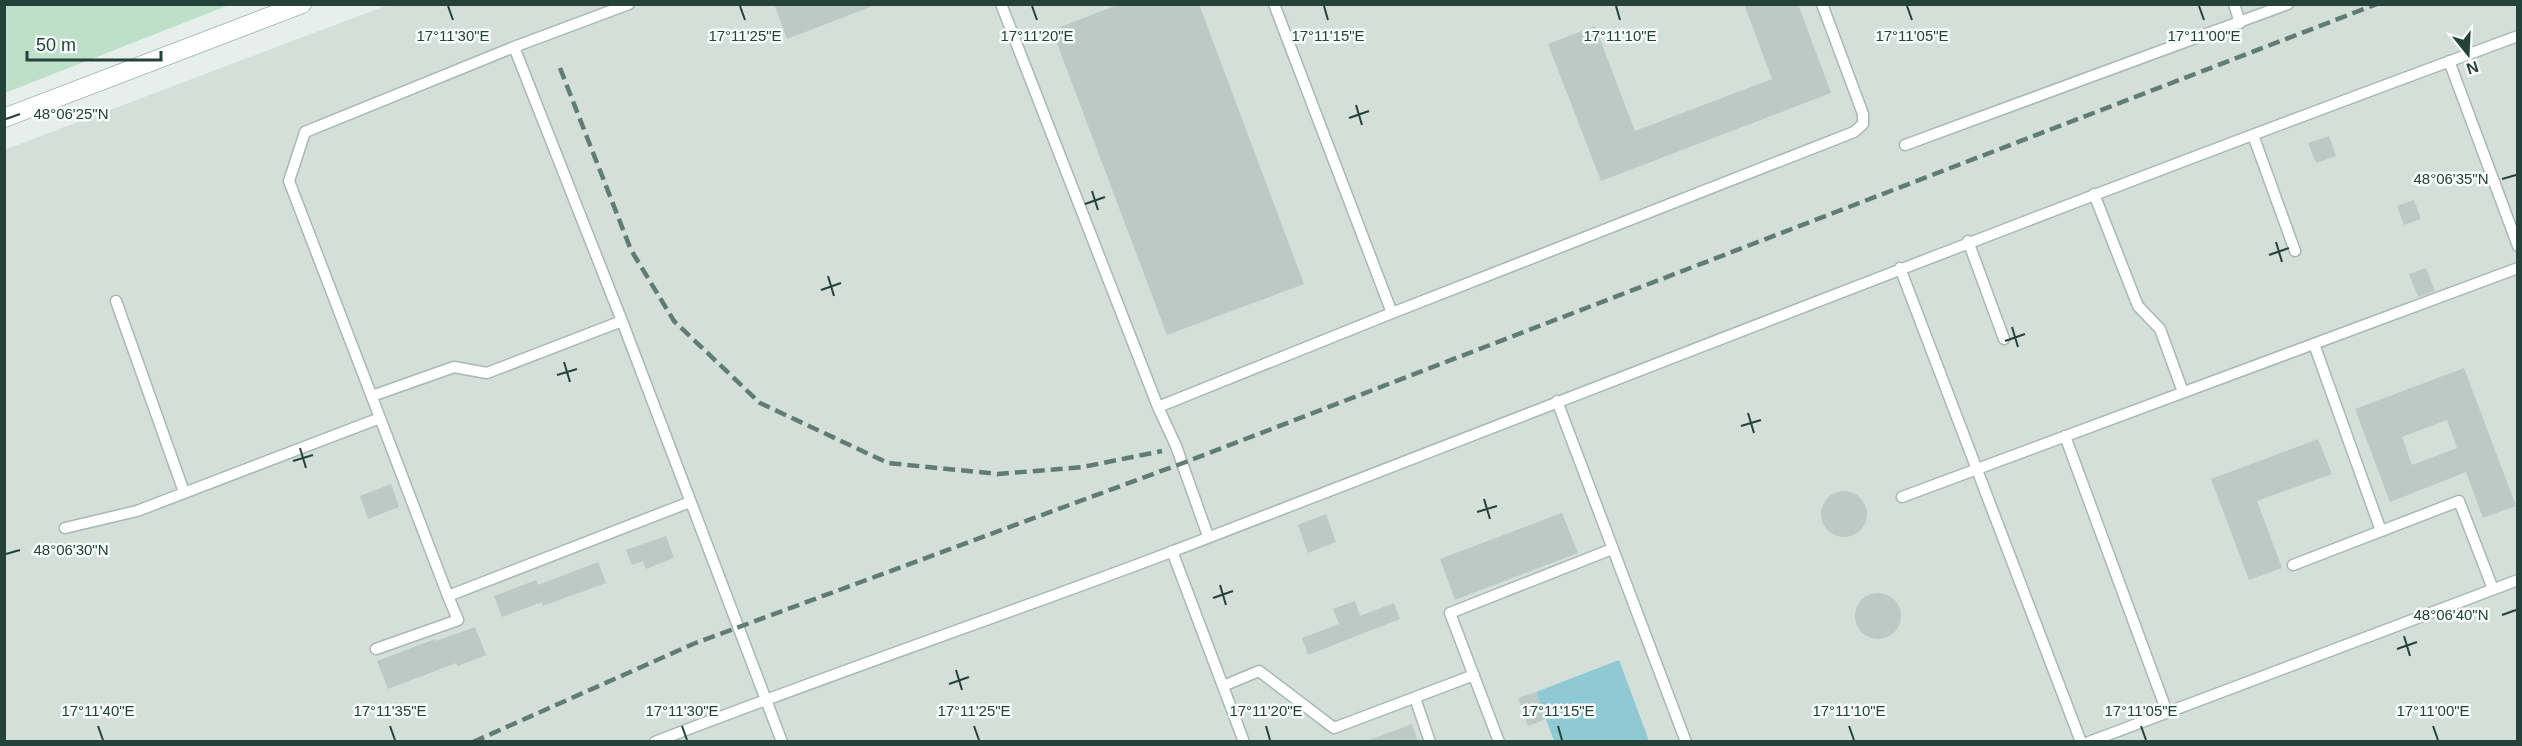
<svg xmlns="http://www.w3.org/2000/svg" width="2522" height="746" font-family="Helvetica,sans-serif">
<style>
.built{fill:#d4dfda}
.green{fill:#bfe0c8}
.water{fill:#8ec9d4}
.building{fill:#bbcac4;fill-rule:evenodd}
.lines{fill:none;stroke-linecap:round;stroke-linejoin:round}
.service-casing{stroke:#a8b8b2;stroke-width:13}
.minor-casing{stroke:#a8b8b2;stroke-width:20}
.service{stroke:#fff;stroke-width:10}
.minor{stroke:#fff;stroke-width:18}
.rail{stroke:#5f7d75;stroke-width:4.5;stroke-dasharray:12 6;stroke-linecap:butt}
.ticks{fill:none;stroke:#24423a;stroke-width:2}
.ticks-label{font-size:15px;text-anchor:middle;fill:#24423a;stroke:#f7fbf9;stroke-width:5;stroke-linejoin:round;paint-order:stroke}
</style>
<rect width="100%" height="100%" fill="#e6efeb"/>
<path class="built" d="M 388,5 L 2517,5 L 2517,741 L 5,741 L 4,150 Z"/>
<path class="green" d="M 5,4 L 229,4 L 229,5 L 5,93 Z"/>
<path class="water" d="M 1619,660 L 1649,741 L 1554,741 L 1536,692 Z"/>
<path class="building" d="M 774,4 L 873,4 L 873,6 L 787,39 Z
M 1120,4 L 1199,4 L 1304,284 L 1167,335 L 1052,30 Z
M 1744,4 L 1798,4 L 1831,93 L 1601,181 L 1548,44 L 1595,26 L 1635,131 L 1772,79 Z
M 2329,136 L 2336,156 L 2316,163 L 2308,143 Z
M 2414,200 L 2421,219 L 2404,225 L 2397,206 Z
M 2426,268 L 2435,291 L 2418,297 L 2409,274 Z
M 2464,368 L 2516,506 L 2483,518 L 2466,472 L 2390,502 L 2355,409 ZM 2447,420 L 2457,448 L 2412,465 L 2402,437 Z
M 2318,439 L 2332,474 L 2257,501 L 2282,568 L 2249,580 L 2211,479 Z
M 391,484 L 399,507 L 368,519 L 360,496 Z
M1821 514a23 23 0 1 1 46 0a23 23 0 1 1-46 0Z
M 1562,513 L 1578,553 L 1455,600 L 1440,559 Z
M 1326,514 L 1336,542 L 1308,553 L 1298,525 Z
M 666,536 L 674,558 L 646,569 L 643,561 L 632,565 L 626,550 Z
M 598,562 L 606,583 L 543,606 L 542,602 L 502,617 L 494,596 L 536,580 L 538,585 Z
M1855 616a23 23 0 1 1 46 0a23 23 0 1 1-46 0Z
M 1355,601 L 1360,616 L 1394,603 L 1400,619 L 1308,655 L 1302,638 L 1339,624 L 1333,609 Z
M 475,627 L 486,655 L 458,666 L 456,663 L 388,689 L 377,661 L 435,639 L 436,641 Z
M 1536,692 L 1546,719 L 1528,726 L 1518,698 Z
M 1412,724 L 1418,741 L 1369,741 L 1369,740 Z"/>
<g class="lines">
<defs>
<path id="service" d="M 629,4 L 514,47 L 622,321 L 782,742
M 1001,4 L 1158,407 L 1176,446 L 1208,536
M 1274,4 L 1392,313
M 2234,4 L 2240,23
M 2449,61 L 2518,246
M 2253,135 L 2295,251
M 1905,145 L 2288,4
M 2094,194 L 2138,306 L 2160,329 L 2183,392
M 1968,241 L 2004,339
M 1900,268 L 2081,742
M 116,301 L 184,492
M 2314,344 L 2381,531
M 372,396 L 454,367 L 487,373 L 622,321
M 1557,401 L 1686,742
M 1158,407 L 1392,313 L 1854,132 L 1863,124 L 1863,114 L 1822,4
M 380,418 L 448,596 L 690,502
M 2065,436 L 2167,712
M 1902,497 L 2518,268
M 65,528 L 137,511 L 380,418 L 289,181 L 305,132 L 514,47
M 1172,551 L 1244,742
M 2293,565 L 2459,501 L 2493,589
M 376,649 L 458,620 L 448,596
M 1223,686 L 1259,671 L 1334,728 L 1474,675
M 1415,698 L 1430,742
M 655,742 C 826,675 1000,617 1171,552 C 1620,379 2067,202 2518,36
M 1499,742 L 1450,613 L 1612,549
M 2089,742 L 2518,580"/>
<path id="minor" d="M 4,118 L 302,4"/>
</defs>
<use href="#service" class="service-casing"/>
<use href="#minor" class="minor-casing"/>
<use href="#service" class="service"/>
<use href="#minor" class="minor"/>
<path class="rail" d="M 560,68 L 631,250 L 674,321 L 760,403 L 888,463 L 998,474 L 1083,467 L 1162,451
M 473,742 L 693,644 L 1183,463 L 2377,4"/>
</g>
<path class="ticks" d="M 448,6 L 453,20M 740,6 L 745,20M 1032,6 L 1037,20M 1324,6 L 1328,20M 1616,6 L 1620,20M 1907,6 L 1912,20M 2199,6 L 2204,20M 1356,105 L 1362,125M 1349,118 L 1369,111M 6,119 L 20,114M 2502,179 L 2516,175M 1092,191 L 1098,210M 1085,204 L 1105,197M 2276,242 L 2282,262M 2269,255 L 2289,248M 828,276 L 834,296M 821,290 L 841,283M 2012,327 L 2018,347M 2005,341 L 2025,334M 564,362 L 570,382M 557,375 L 577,369M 1748,413 L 1754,433M 1741,426 L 1761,420M 300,448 L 306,468M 293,461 L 313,455M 1484,499 L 1490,519M 1477,512 L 1497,506M 6,554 L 20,550M 1220,585 L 1226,605M 1213,598 L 1233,591M 2502,615 L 2516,610M 2404,636 L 2410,656M 2397,649 L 2417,642M 956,670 L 962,690M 949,684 L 969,677M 98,726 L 103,740M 390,726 L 395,740M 682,726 L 687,740M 974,726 L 979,740M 1266,726 L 1270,740M 1558,726 L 1562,740M 1849,726 L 1854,740M 2141,726 L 2146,740M 2433,726 L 2438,740"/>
<g class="ticks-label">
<text x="453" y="41">17°11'30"E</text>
<text x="745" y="41">17°11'25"E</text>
<text x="1037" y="41">17°11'20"E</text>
<text x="1328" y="41">17°11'15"E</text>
<text x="1620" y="41">17°11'10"E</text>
<text x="1912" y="41">17°11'05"E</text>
<text x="2204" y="41">17°11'00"E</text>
<text x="71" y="119">48°06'25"N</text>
<text x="2451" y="184">48°06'35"N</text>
<text x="71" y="555">48°06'30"N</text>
<text x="2451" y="620">48°06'40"N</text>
<text x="98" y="716">17°11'40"E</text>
<text x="390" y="716">17°11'35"E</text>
<text x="682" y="716">17°11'30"E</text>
<text x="974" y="716">17°11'25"E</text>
<text x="1266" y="716">17°11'20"E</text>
<text x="1558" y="716">17°11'15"E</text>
<text x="1849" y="716">17°11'10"E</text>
<text x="2141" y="716">17°11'05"E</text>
<text x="2433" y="716">17°11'00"E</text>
</g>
<rect width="2522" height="746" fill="none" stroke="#24423a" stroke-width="12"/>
<g transform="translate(2468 54) rotate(162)" stroke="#f7fbf9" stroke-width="4.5" paint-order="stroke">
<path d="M0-4.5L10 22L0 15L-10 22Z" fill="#24423a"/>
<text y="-9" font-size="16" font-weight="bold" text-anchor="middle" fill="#24423a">N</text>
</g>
<path d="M27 51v9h134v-9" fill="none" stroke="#24423a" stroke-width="3"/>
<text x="36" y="51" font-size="18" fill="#24423a" stroke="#f7fbf9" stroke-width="4.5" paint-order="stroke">50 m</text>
</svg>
